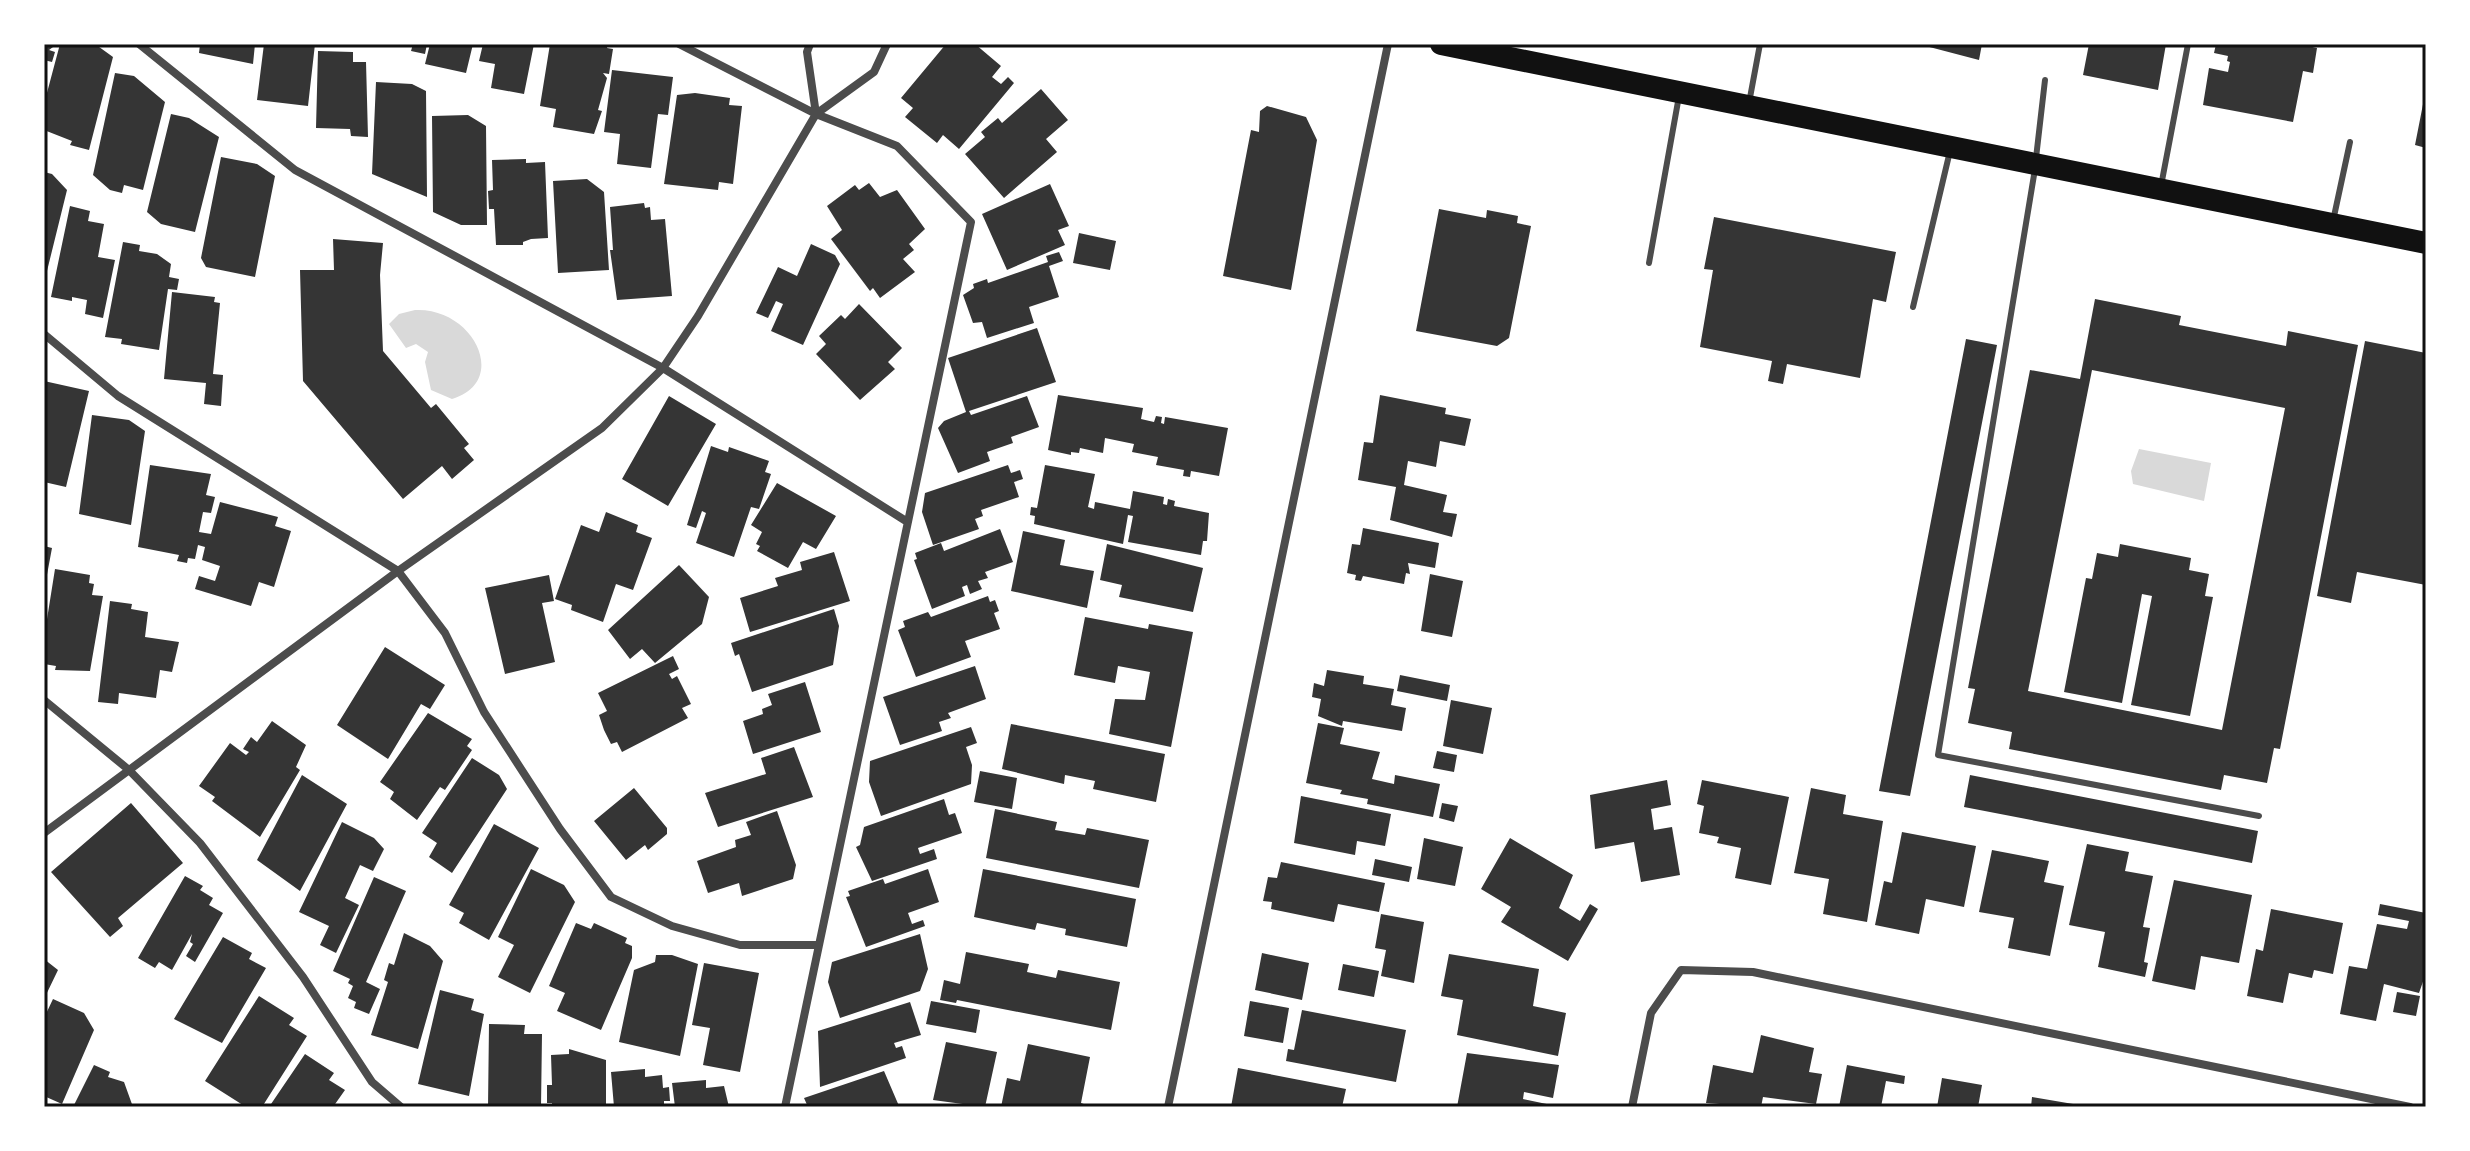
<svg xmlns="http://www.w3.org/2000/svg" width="2470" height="1151" font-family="'PT Sans',sans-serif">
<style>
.water{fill:#d9d9d9}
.building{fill:#353535;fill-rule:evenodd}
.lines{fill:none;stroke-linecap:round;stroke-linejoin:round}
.service{stroke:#4c4c4c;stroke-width:6}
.minor{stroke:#4c4c4c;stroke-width:8}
.trunk{stroke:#111;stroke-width:22}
.neatline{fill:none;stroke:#111;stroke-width:3}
</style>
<rect width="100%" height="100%" fill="#fff"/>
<path class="water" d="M 415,310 C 474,307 510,382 452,399 L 431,390 L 425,362 L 428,352 L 416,344 L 406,348 L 389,324 L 399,314 Z
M 2139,449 L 2211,463 L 2204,501 L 2133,484 L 2131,471 Z"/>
<path class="building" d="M 45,44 L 57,44 L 49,50 L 55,52 L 52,62 L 44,60 Z
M 60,44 L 95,44 L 113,57 L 89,150 L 70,145 L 72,141 L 44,130 L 44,104 Z
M 200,44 L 255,44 L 253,64 L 199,53 Z
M 264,44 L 315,44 L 308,106 L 257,100 Z
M 413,44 L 427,44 L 425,54 L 411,51 Z
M 430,44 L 473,44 L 466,73 L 425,64 Z
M 483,44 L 534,44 L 524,94 L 491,88 L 495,64 L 479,61 Z
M 550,44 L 608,44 L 607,48 L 613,49 L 609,74 L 603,73 L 607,78 L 598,110 L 602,111 L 594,134 L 553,127 L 556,109 L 540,106 Z
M 946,44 L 975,44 L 1001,66 L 992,77 L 1001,84 L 1008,77 L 1014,83 L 959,149 L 943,135 L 937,143 L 905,117 L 913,108 L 901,98 Z
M 1918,44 L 1982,44 L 1979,60 Z
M 2089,44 L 2166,44 L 2158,90 L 2083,75 Z
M 2216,44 L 2299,44 L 2317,48 L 2313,73 L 2303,71 L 2293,122 L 2203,105 L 2209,68 L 2228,72 L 2230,62 L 2227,61 L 2228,56 L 2214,53 Z
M 318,51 L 353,52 L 353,62 L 366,62 L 368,137 L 351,136 L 350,129 L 316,128 Z
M 612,70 L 673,77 L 668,115 L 658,114 L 651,168 L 617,164 L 620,134 L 604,132 Z
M 115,73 L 134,76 L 165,102 L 143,190 L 124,185 L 122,193 L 110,190 L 93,175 Z
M 376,82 L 412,84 L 426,91 L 427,197 L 372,174 Z
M 1041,89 L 1068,120 L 1046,139 L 1057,152 L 1004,198 L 965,154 L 985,137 L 981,132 L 998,118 L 1002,123 Z
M 695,93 L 730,98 L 729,105 L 742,106 L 733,184 L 719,182 L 718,190 L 664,184 L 677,95 Z
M 2425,94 L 2426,94 L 2426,148 L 2415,145 Z
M 1267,106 L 1306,117 L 1317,140 L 1291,290 L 1223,276 L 1251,130 L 1259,132 L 1260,111 Z
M 171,114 L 189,118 L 219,137 L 195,232 L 161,224 L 147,212 Z
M 468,115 L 486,126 L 487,225 L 461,225 L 433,212 L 432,116 Z
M 221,157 L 257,164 L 275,176 L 255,277 L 206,267 L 201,258 Z
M 526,159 L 526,163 L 545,162 L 548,238 L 531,239 L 523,242 L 523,245 L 496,245 L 494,209 L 489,209 L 488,191 L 493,190 L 492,160 Z
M 44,172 L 52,174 L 67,190 L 47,271 L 44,270 Z
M 587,179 L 604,192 L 609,270 L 558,273 L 553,181 Z
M 869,183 L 880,197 L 897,190 L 925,229 L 909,244 L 914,250 L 903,259 L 915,272 L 880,298 L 873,288 L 870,291 L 831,239 L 842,230 L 827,206 L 855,185 L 859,190 Z
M 1050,184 L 1069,226 L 1058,230 L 1065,245 L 1007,270 L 982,214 Z
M 644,203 L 645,208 L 650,207 L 651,220 L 665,219 L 672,296 L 617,300 L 610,250 L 613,250 L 610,207 Z
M 70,206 L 90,211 L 88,221 L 104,224 L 98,257 L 115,260 L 103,318 L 85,314 L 87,300 L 72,297 L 72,301 L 51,297 Z
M 1439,209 L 1486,218 L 1487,210 L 1518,216 L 1517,223 L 1531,226 L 1509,338 L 1497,346 L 1416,331 Z
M 1714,217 L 1896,252 L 1886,302 L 1873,299 L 1860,378 L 1787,364 L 1783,384 L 1768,381 L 1772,361 L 1700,347 L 1713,270 L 1704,269 Z
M 1079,233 L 1116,241 L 1110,270 L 1073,263 Z
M 333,239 L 383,243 L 380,275 L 383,351 L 431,408 L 436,404 L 469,444 L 464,448 L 474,460 L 452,479 L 442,466 L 403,499 L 303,381 L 300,270 L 334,270 Z
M 123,242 L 140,245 L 139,251 L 157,254 L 171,264 L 169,277 L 179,279 L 177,290 L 168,289 L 159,350 L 121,344 L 122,339 L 105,337 Z
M 811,244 L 835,255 L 840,264 L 803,345 L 771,331 L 783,304 L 776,301 L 768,318 L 756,313 L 778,267 L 797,276 Z
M 1059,252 L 1063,261 L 1049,266 L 1059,297 L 1029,307 L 1034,323 L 987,338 L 982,322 L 973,323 L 963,295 L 974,288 L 973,284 L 987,279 L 988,283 L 1048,262 L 1046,256 Z
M 172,292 L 215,297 L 214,302 L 220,303 L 213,374 L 223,375 L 221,406 L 204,404 L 206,383 L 164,379 Z
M 2095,299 L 2181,316 L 2179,325 L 2286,346 L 2288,331 L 2358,345 L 2280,749 L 2274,748 L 2267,783 L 2224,775 L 2221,790 L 2009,749 L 2012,732 L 1968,723 L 1975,689 L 1968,688 L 2030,370 L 2080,379 ZM 2092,370 L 2285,408 L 2222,730 L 2028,691 Z
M 859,304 L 902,348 L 888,362 L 895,369 L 860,400 L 816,354 L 826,344 L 819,336 L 841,315 L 845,319 Z
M 1037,328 L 1056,382 L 969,411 L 971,415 L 1027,396 L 1039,427 L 1011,437 L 1013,443 L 987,452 L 990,461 L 958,473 L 938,428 L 944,421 L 966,412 L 948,358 Z
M 1966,339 L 1997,345 L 1910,796 L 1879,791 Z
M 2365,341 L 2426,353 L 2426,585 L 2357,572 L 2351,603 L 2317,596 Z
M 44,381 L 89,391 L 66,487 L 44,482 Z
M 1058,395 L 1143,408 L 1141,419 L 1154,422 L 1156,416 L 1162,417 L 1161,423 L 1164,424 L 1165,417 L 1228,428 L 1219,476 L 1191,471 L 1190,477 L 1183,476 L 1184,470 L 1156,465 L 1158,457 L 1132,452 L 1134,444 L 1105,438 L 1103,453 L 1080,448 L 1079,453 L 1071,452 L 1071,455 L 1048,450 Z
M 1380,395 L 1446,408 L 1445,414 L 1471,419 L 1465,446 L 1440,441 L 1436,467 L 1408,461 L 1404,485 L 1447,495 L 1443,512 L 1457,514 L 1452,537 L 1390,520 L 1396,487 L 1358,480 L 1364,442 L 1373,443 Z
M 669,396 L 716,424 L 668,506 L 622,479 Z
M 92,415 L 129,420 L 145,431 L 131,525 L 79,514 Z
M 711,446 L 728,452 L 729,447 L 769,461 L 765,472 L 771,474 L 759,509 L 751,507 L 734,557 L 696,543 L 706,513 L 702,511 L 696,528 L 687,525 Z
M 150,465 L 211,474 L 206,495 L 215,497 L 211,513 L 203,512 L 199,532 L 211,534 L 220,502 L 278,517 L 275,526 L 291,531 L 274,587 L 259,582 L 251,606 L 195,589 L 199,576 L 215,581 L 220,566 L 202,560 L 205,547 L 198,545 L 195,559 L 188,558 L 187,563 L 177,561 L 179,555 L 138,547 Z
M 1008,465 L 1011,473 L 1020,470 L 1023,479 L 1014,482 L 1019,497 L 981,510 L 983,516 L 975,519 L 979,529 L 933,545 L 922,512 L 925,493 Z
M 1045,465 L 1095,474 L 1088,507 L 1094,509 L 1095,502 L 1130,509 L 1133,491 L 1164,497 L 1163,504 L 1167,505 L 1168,499 L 1175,501 L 1174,506 L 1209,513 L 1207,541 L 1203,541 L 1201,555 L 1128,542 L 1133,516 L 1128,515 L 1123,544 L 1034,524 L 1035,516 L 1030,515 L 1031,507 L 1037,508 Z
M 777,483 L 836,516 L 816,549 L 803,542 L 788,568 L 757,551 L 760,546 L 756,544 L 762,532 L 751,525 Z
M 606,512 L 638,525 L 636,532 L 652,538 L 633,590 L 616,584 L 603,622 L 571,610 L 572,605 L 555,599 L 581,525 L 599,532 Z
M 1363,528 L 1439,543 L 1435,568 L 1408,563 L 1410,574 L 1406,573 L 1404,584 L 1363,576 L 1361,581 L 1355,580 L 1356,575 L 1347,573 L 1352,544 L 1360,545 Z
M 1000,529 L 1013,562 L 985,572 L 988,578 L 978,581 L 982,589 L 970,594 L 967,585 L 962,587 L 965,596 L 932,609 L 914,560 L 917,559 L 915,553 L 941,543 L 944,551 Z
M 1023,531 L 1065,540 L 1060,565 L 1094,571 L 1087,608 L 1011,591 Z
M 1107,544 L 1203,568 L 1193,612 L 1119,597 L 1122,585 L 1100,580 Z
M 2120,544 L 2191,558 L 2189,570 L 2209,574 L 2205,596 L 2213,597 L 2190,716 L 2131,705 L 2152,596 L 2142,594 L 2122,703 L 2064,692 L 2086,578 L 2092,579 L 2097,553 L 2118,557 Z
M 44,546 L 52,548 L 46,580 L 44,580 Z
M 834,552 L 850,601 L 750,632 L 740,598 L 778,586 L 775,578 L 802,570 L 800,562 Z
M 679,565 L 709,597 L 702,624 L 655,663 L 642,649 L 630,659 L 608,630 Z
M 55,569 L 90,575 L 89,583 L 94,584 L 92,595 L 103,596 L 90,671 L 55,670 L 56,666 L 44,664 L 44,638 Z
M 1430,574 L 1463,581 L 1452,637 L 1421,631 Z
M 549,575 L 554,601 L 542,603 L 555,662 L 505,674 L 485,588 Z
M 988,596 L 990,602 L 995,600 L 999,611 L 994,613 L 1000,629 L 965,641 L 971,657 L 916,677 L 898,630 L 905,627 L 903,621 L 928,612 L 931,617 Z
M 110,601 L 132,604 L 131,609 L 148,612 L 145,637 L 179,642 L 172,672 L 160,670 L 156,698 L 119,693 L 118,704 L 98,702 Z
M 834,609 L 839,626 L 833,665 L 752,692 L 739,654 L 735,656 L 731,643 Z
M 1085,617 L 1148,629 L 1149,624 L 1193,632 L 1171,747 L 1109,734 L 1115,699 L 1145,700 L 1150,672 L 1118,666 L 1115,683 L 1074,675 Z
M 385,647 L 445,685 L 430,709 L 421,704 L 388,759 L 337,725 Z
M 673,656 L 679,669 L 669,674 L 672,679 L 677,676 L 691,704 L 682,708 L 688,718 L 622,752 L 617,742 L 611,744 L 604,730 L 599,715 L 607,711 L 598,693 Z
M 975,666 L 986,699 L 948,713 L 951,718 L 939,722 L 942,731 L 900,745 L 883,697 Z
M 1327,670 L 1364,676 L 1363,684 L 1394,689 L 1391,705 L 1406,708 L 1402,731 L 1343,721 L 1342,726 L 1318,716 L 1321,699 L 1312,697 L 1314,683 L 1324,686 Z
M 1400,675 L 1450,685 L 1447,701 L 1397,691 Z
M 805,682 L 821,732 L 753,754 L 743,721 L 763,714 L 762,709 L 772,705 L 768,694 Z
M 1451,700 L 1492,708 L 1483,754 L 1443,746 Z
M 428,713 L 472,739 L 467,746 L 472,750 L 445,790 L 440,787 L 417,820 L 390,799 L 394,792 L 380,782 Z
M 272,721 L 306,745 L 296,767 L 300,770 L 260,837 L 212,801 L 215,797 L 199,786 L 230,743 L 246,755 L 249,752 L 243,749 L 251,737 L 257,742 Z
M 1318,723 L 1344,728 L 1340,744 L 1380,752 L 1372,779 L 1394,784 L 1395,775 L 1440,784 L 1433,817 L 1367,804 L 1368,799 L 1340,794 L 1342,790 L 1306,783 Z
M 1011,724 L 1165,754 L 1156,802 L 1093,789 L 1095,781 L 1065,775 L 1064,784 L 1002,769 Z
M 971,727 L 977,743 L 966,747 L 972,765 L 971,784 L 881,816 L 869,782 L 870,761 Z
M 794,747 L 813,797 L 718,827 L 705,793 L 766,774 L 761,758 Z
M 1437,751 L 1457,755 L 1454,772 L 1433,768 Z
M 472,758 L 499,775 L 507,789 L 452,873 L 429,857 L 437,843 L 422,833 Z
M 980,771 L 1017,778 L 1012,809 L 974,802 Z
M 302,775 L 347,804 L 300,891 L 257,860 Z
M 1970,775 L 2258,831 L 2252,863 L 1964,807 Z
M 1667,780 L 1671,805 L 1651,809 L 1654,830 L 1672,827 L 1680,875 L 1641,882 L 1634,842 L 1595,849 L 1590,795 Z
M 1702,780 L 1789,797 L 1771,885 L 1735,878 L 1741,848 L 1717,843 L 1719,837 L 1699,833 L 1704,806 L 1697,804 Z
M 634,788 L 667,828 L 667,834 L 648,850 L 645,845 L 626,860 L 594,821 Z
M 1811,788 L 1846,795 L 1843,814 L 1883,821 L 1867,922 L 1823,914 L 1829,879 L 1794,873 Z
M 1301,796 L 1391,814 L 1385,846 L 1357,841 L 1355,855 L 1294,843 Z
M 944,799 L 949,815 L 955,813 L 962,833 L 918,848 L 920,854 L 934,849 L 937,859 L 872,881 L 856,847 L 860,845 L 864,827 Z
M 131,803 L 183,863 L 118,918 L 123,926 L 110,937 L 51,872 Z
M 1442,803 L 1458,806 L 1454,822 L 1439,818 Z
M 995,809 L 1057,822 L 1055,830 L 1085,835 L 1087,828 L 1149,840 L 1139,888 L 986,858 Z
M 777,811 L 796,865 L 793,879 L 742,896 L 739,883 L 708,893 L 697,861 L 736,847 L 735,840 L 751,835 L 746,822 Z
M 342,822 L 374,838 L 384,849 L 373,871 L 360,865 L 345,898 L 359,905 L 336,953 L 320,945 L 329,926 L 299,912 Z
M 494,824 L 539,848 L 489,940 L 459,923 L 464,913 L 449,905 Z
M 1902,832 L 1976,846 L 1964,907 L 1926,899 L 1919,934 L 1875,925 L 1884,881 L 1892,883 Z
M 1424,838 L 1463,847 L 1455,886 L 1417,879 Z
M 1510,838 L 1573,875 L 1559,908 L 1580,921 L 1590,904 L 1598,909 L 1568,961 L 1501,922 L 1511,907 L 1481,889 Z
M 2087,844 L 2129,852 L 2125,871 L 2153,876 L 2143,927 L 2150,928 L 2144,962 L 2148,963 L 2145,977 L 2098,967 L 2105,932 L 2069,925 Z
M 1992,850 L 2049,861 L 2044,882 L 2064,886 L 2050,956 L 2008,948 L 2014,918 L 1979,912 Z
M 1375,859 L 1412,867 L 1409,882 L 1372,875 Z
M 1281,862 L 1385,883 L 1379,912 L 1338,904 L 1334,922 L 1271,909 L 1272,902 L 1263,901 L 1268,877 L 1277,878 Z
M 531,869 L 564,885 L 575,902 L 530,993 L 498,977 L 514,945 L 498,937 Z
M 928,869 L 939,902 L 908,913 L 912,924 L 923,920 L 925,926 L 866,947 L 846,897 L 850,896 L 848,891 L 883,879 L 885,884 Z
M 983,869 L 1136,899 L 1127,947 L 1065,935 L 1066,929 L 1037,923 L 1035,930 L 974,917 Z
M 185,876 L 203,886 L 200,890 L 213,898 L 209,905 L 223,913 L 195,962 L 186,956 L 193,944 L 190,942 L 192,934 L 172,970 L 159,962 L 155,968 L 138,958 Z
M 374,877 L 406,891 L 366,982 L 380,989 L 369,1014 L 354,1008 L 356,1002 L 348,998 L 353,986 L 348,983 L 350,979 L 333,971 Z
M 2174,880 L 2252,895 L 2239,963 L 2201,956 L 2195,990 L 2152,981 Z
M 2380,904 L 2426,913 L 2426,973 L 2419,993 L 2384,984 L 2376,1021 L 2340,1014 L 2349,966 L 2367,969 L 2377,924 L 2407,929 L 2409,921 L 2378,915 Z
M 2271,909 L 2343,923 L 2333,974 L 2314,970 L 2312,978 L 2289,973 L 2283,1003 L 2247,996 L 2256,949 L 2263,951 Z
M 1381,914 L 1424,922 L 1414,983 L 1381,976 L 1386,950 L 1375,948 Z
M 576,923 L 591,929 L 594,923 L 627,938 L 625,943 L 632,946 L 632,958 L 601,1030 L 557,1011 L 565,993 L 549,986 Z
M 404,933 L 430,946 L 443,961 L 418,1049 L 371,1035 L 388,982 L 384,980 L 389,963 L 394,965 Z
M 920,934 L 928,969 L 920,991 L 840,1018 L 828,982 L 832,962 Z
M 223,937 L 252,953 L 249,959 L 266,968 L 222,1043 L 174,1019 Z
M 966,952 L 1029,964 L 1027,972 L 1056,978 L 1058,970 L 1120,982 L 1111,1030 L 957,1000 L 956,1003 L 940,1000 L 944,980 L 960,984 Z
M 1262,953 L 1309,963 L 1302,1000 L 1255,990 Z
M 1449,954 L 1539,969 L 1533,1006 L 1566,1013 L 1558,1056 L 1457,1035 L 1463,1000 L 1441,996 Z
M 656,955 L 672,955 L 698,964 L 680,1056 L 619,1042 L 634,970 L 655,962 Z
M 44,959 L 58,970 L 44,999 Z
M 704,963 L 759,973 L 740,1072 L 703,1065 L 710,1028 L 692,1025 Z
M 1343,964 L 1379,971 L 1374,997 L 1338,990 Z
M 440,990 L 474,999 L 471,1010 L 484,1014 L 469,1096 L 418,1084 Z
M 2397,992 L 2420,996 L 2416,1016 L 2393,1012 Z
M 259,996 L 294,1018 L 289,1025 L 307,1036 L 262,1107 L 246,1107 L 205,1081 Z
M 53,999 L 84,1013 L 94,1030 L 62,1104 L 44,1096 L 44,1018 Z
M 931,1001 L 980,1010 L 976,1033 L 926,1024 Z
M 1250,1001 L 1289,1008 L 1283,1043 L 1244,1036 Z
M 910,1002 L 921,1035 L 894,1043 L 896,1048 L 902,1046 L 906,1058 L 820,1087 L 818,1031 Z
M 1302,1010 L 1406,1030 L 1396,1082 L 1286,1061 L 1288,1049 L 1294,1050 Z
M 489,1024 L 525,1025 L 524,1034 L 542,1034 L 541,1107 L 488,1107 Z
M 1761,1035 L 1814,1048 L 1809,1072 L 1822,1074 L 1816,1104 L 1763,1097 L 1761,1107 L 1706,1103 L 1713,1065 L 1753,1073 Z
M 946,1042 L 997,1052 L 985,1107 L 933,1100 Z
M 1028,1044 L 1090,1057 L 1081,1103 L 1092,1107 L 1001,1107 L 1007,1078 L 1020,1081 Z
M 569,1049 L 606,1060 L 606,1107 L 552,1107 L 552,1103 L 547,1103 L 547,1085 L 552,1085 L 551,1055 L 569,1054 Z
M 1467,1053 L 1559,1065 L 1553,1098 L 1524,1092 L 1523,1099 L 1561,1107 L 1457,1107 Z
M 305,1054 L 334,1073 L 329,1080 L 345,1090 L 333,1107 L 269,1107 Z
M 94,1065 L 110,1072 L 108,1077 L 124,1082 L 133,1107 L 73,1107 Z
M 1847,1065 L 1905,1076 L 1904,1084 L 1886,1081 L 1881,1107 L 1839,1107 Z
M 1238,1068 L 1346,1089 L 1342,1107 L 1231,1107 Z
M 645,1069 L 645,1077 L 662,1075 L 663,1088 L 669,1087 L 670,1101 L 664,1101 L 664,1107 L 614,1107 L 611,1072 Z
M 884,1071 L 899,1106 L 808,1107 L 804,1098 Z
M 1942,1078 L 1982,1085 L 1978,1107 L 1937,1107 Z
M 706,1080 L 706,1088 L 724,1086 L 729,1107 L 675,1107 L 672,1083 Z
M 2032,1097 L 2079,1105 L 2079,1107 L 2031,1107 Z"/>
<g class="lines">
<path class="service" d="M 1749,103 L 1760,44
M 2036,158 L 2045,80
M 2035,169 L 1938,755 L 2259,816
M 2161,186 L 2188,44
M 2333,221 L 2350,142
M 1649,263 L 1679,96
M 1913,307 L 1950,151"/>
<path class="minor" d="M 139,44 L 295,170 L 663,368 L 906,521
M 679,44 L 816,114 L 897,146 L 971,222 L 785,1107
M 810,44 L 807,52 L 816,114
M 44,334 L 118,396 L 398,571 L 445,633 L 484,712 L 560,829 L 611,897 L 672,926 L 740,945 L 819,945
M 44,700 L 129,770 L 200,843 L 303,977 L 372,1082 L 401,1107
M 44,833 L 398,571 L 602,428 L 663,368 L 698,316 L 816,114 L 874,72 L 887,44
M 1168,1107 L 1388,44
M 1632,1107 L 1651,1013 L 1681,970 L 1753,972 L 2410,1107"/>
<path class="trunk" d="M 1441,44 L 2426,243"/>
</g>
<rect width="2470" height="1151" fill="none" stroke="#ffffff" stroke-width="92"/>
<rect x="46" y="46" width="2378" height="1059" class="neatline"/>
</svg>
